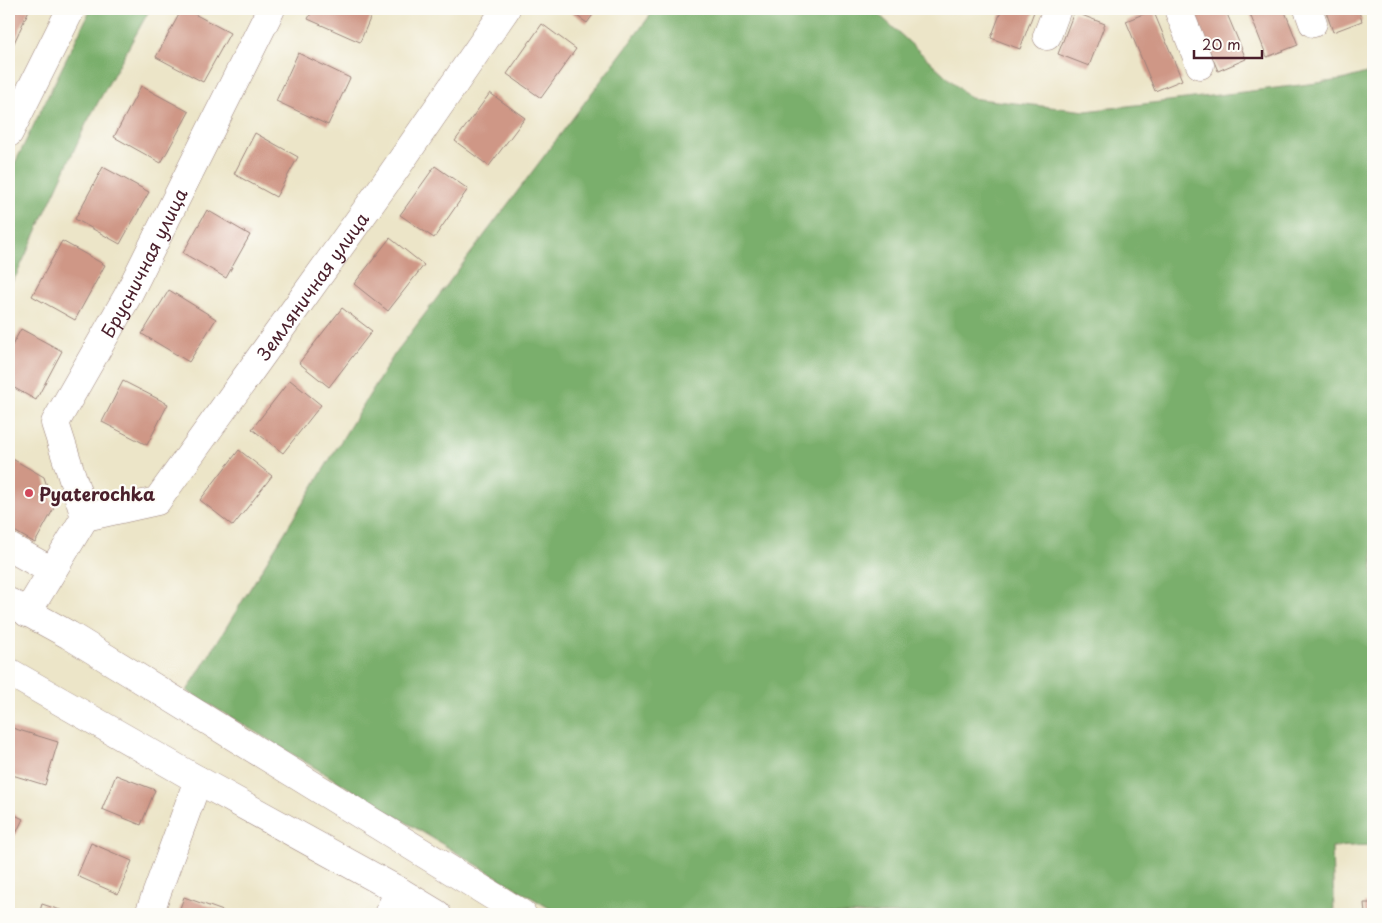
<svg xmlns="http://www.w3.org/2000/svg" width="1382" height="923" font-family="'Playpen Sans',sans-serif">
<style>
.forest{fill:#7aaf6c;stroke:#62674c}
.building{fill:#cf9786}
.lines{fill:none;stroke-linecap:round;stroke-linejoin:round}
.minor-casing{stroke:#9b827a;stroke-width:29}
.minor{stroke:#fff;stroke-width:28}
.poi-dot{fill:#d1495b;stroke:#fdfcf7;stroke-width:2}
.labels{text-anchor:middle;dominant-baseline:central;stroke-width:4.5;stroke-linejoin:round;paint-order:stroke}
.street-label{font-size:18px;fill:#4a1f2b;stroke:#fdfcf7}
.poi-label{font-size:18px;font-weight:bold;fill:#4a1f2b;stroke:#fdfcf7;text-anchor:start}
</style>
<rect width="100%" height="100%" fill="#fdfcf7"/>
<filter id="ink" filterUnits="userSpaceOnUse"><feTurbulence type="fractalNoise" baseFrequency=".02" numOctaves="2"/><feDisplacementMap in="SourceGraphic" scale="10" xChannelSelector="R" yChannelSelector="G"/><feConvolveMatrix kernelMatrix="1 2 1 2 8 2 1 2 1" color-interpolation-filters="sRGB"/></filter>
<filter id="wash" filterUnits="userSpaceOnUse"><feTurbulence type="fractalNoise" baseFrequency=".0096" numOctaves="4" result="noise"/><feDisplacementMap in="SourceGraphic" scale="20" xChannelSelector="R" yChannelSelector="G"/><feGaussianBlur stdDeviation="1.12" result="paint"/><feColorMatrix in="noise" values="0 0 0 0 0 0 0 0 0 0 0 0 0 0 0 0 0 1.4 0 .05"/><feComposite in="paint" operator="in"/></filter>
<g filter="url(#wash)">
<rect width="100%" height="100%" fill="#ece5c8"/>
<path class="forest" d="M 91,9 L 150,9 L 86,124 L 16,276 L 9,286 L 9,175 Z
M 655,9 L 873,9 L 970,98 L 1086,111 L 1342,80 L 1373,71 L 1373,845 L 1332,847 L 1334,914 L 559,914 L 187,691 L 394,355 Z"/>
<g id="blocks">
<path class="building" d="M 9,9 L 29,10 L 9,54 Z
M 182,9 L 185,9 L 230,33 L 203,82 L 156,57 Z
M 313,9 L 374,9 L 360,42 L 308,19 Z
M 567,9 L 597,9 L 587,23 Z
M 1002,9 L 1035,9 L 1020,49 L 991,38 Z
M 1192,9 L 1225,9 L 1246,59 L 1218,71 Z
M 1248,9 L 1284,9 L 1298,45 L 1267,57 Z
M 1325,9 L 1358,9 L 1362,21 L 1333,32 Z
M 1153,10 L 1182,80 L 1155,91 L 1126,21 Z
M 1074,12 L 1105,24 L 1089,66 L 1058,54 Z
M 542,24 L 576,49 L 541,98 L 507,74 Z
M 298,53 L 350,78 L 328,125 L 276,101 Z
M 141,86 L 189,112 L 161,163 L 114,137 Z
M 490,93 L 525,118 L 489,166 L 455,141 Z
M 255,133 L 298,157 L 276,197 L 234,174 Z
M 435,166 L 468,189 L 434,238 L 400,215 Z
M 103,167 L 149,192 L 120,244 L 75,219 Z
M 207,210 L 250,235 L 226,278 L 183,253 Z
M 390,238 L 424,265 L 388,311 L 354,284 Z
M 62,241 L 105,265 L 75,320 L 32,296 Z
M 169,290 L 216,319 L 189,362 L 142,334 Z
M 342,308 L 372,331 L 329,387 L 299,363 Z
M 21,329 L 62,351 L 36,400 L 9,385 L 9,351 Z
M 290,380 L 321,405 L 283,453 L 252,429 Z
M 123,381 L 168,404 L 147,445 L 102,422 Z
M 239,450 L 272,476 L 233,526 L 200,500 Z
M 9,457 L 44,477 L 54,508 L 35,543 L 9,528 Z
M 9,727 L 58,742 L 45,785 L 9,774 Z
M 116,775 L 155,790 L 141,825 L 102,809 Z
M 9,812 L 23,819 L 9,848 Z
M 91,843 L 132,861 L 118,894 L 77,876 Z
M 184,897 L 223,911 L 222,914 L 178,914 Z
M 1364,903 L 1373,903 L 1373,914 L 1365,914 Z
M 42,904 L 72,914 L 39,914 Z"/>
</g>
</g>
<g filter="url(#ink)">
<use href="#blocks" fill-opacity="0" stroke="#9b827a" stroke-width="1"/>
<g class="lines">
<defs>
<g id="minor">
<path d="M 1178,9 L 1200,65"/>
<path d="M 1308,9 L 1313,23"/>
<path d="M 1047,36 L 1057,9"/>
<path d="M 9,133 L 71,9"/>
<path id="s1" d="M 85,517 L 157,501 L 392,174 L 506,9"/>
<path id="s2" d="M 85,517 L 55,423 L 127,297 L 271,9"/>
<path d="M 9,547 L 52,571"/>
<path d="M 9,602 L 69,635 L 522,914"/>
<path d="M 27,613 L 85,517"/>
<path d="M 9,672 L 198,780 L 399,891 L 437,914"/>
<path d="M 149,914 L 198,780"/>
<path d="M 388,914 L 399,891"/>
</g>
</defs>
<use href="#minor" class="minor-casing"/>
<use href="#minor" class="minor"/>
</g>
</g>
<circle class="poi-dot" cx="29" cy="493" r="5"/>
<g class="labels">
<g class="street-label">
<text stroke="none"><textPath href="#s2" startOffset="282">Брусничная улица</textPath></text>
<text stroke="none"><textPath href="#s1" startOffset="339">Земляничная улица</textPath></text>
</g>
<g class="poi-label">
<text x="39" y="493">Pyaterochka</text>
</g>
</g>
<rect width="1382" height="923" fill="none" stroke="#fdfcf7" stroke-width="30"/>
<path d="M1194 50v8h68v-8" fill="none" stroke="#4a1f2b" stroke-width="2.5"/>
<text x="1202" y="50" font-size="15" fill="#4a1f2b" stroke="#fdfcf7" stroke-width="4" paint-order="stroke">20 m</text>
</svg>
